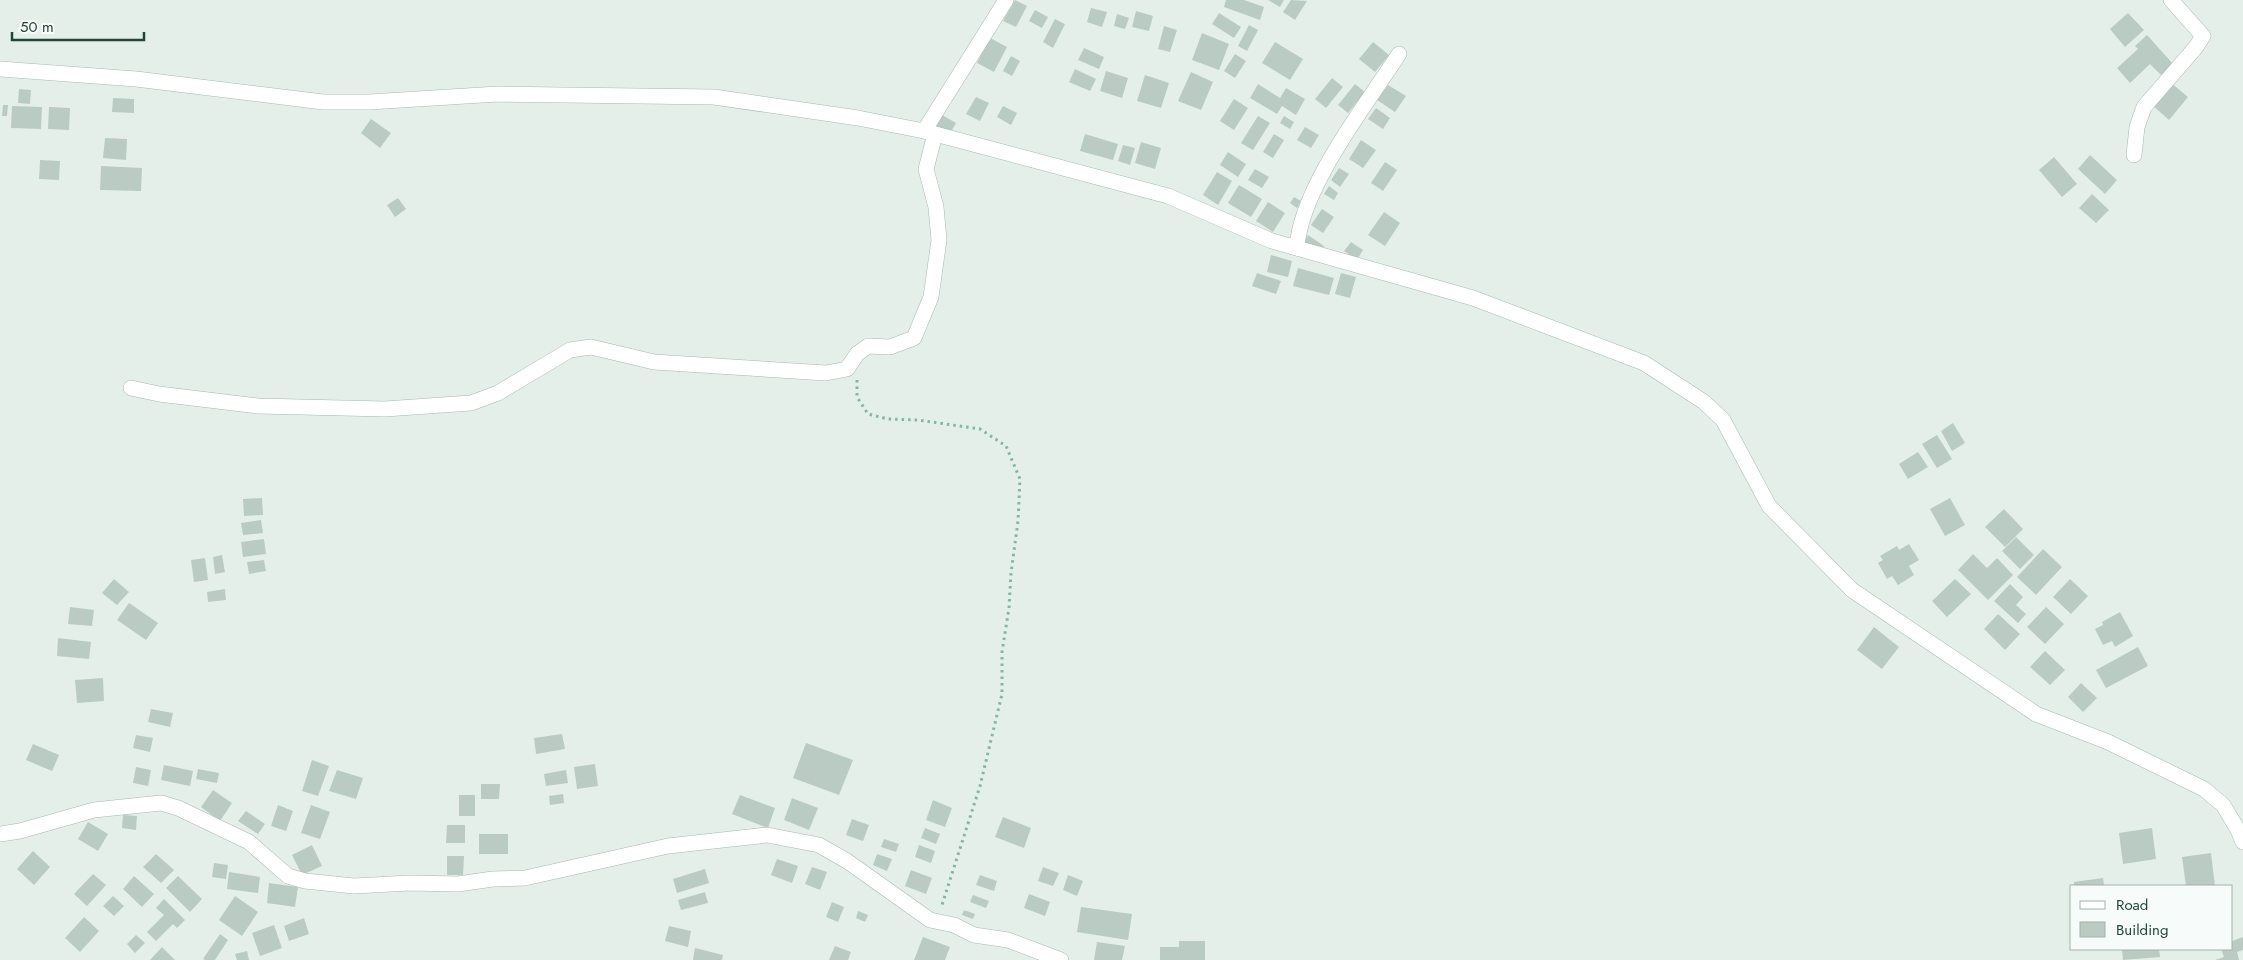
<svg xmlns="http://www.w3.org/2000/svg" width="2243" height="960" font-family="Jost,sans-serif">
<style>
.building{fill:#bacbc3}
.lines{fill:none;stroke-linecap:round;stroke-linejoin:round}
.street-casing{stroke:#a7b8b1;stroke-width:16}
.secondary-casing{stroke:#a3bcb2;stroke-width:16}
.path{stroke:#83b6a3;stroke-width:3;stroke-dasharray:2.5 4;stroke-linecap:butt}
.street{stroke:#fff;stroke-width:15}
.secondary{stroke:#fff;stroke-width:15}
</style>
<rect width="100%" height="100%" fill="#e5efea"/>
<path class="building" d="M 1015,0 L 1027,6 L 1016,27 L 1003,21 Z
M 1226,0 L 1244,0 L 1264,7 L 1260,20 L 1224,7 Z
M 1268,0 L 1284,0 L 1280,7 Z
M 1291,0 L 1307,1 L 1295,20 L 1283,12 Z
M 1091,8 L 1107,12 L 1102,27 L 1087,22 Z
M 1035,10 L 1048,17 L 1042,28 L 1029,21 Z
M 1136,11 L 1153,16 L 1149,31 L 1132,27 Z
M 1219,13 L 1241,27 L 1234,38 L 1212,24 Z
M 2128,13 L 2144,30 L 2125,47 L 2110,29 Z
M 1117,14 L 1129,18 L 1125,29 L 1114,26 Z
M 1055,19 L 1065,24 L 1053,48 L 1043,42 Z
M 1249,25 L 1258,30 L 1247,51 L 1238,46 Z
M 1164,26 L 1177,30 L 1170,52 L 1158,49 Z
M 1202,33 L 1229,44 L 1219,70 L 1192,60 Z
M 2147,35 L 2173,64 L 2161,75 L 2150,64 L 2130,83 L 2117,68 L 2138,49 L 2135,46 Z
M 990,38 L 1007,47 L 994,72 L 977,63 Z
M 1275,42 L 1303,59 L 1290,80 L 1262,63 Z
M 1373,42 L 1389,55 L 1375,72 L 1359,59 Z
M 1084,48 L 1104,57 L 1099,69 L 1078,60 Z
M 1235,54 L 1246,61 L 1235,78 L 1224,71 Z
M 1011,56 L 1020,61 L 1012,76 L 1003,71 Z
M 1075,69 L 1096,79 L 1090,91 L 1069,82 Z
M 1106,71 L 1128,78 L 1122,98 L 1100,91 Z
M 1191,72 L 1213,82 L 1201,110 L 1178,101 Z
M 1145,75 L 1169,83 L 1161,108 L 1137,101 Z
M 1332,78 L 1343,87 L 1326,108 L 1315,99 Z
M 2170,82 L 2188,97 L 2169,120 L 2151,104 Z
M 1258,84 L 1280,98 L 1286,88 L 1305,99 L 1296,115 L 1282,106 L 1277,114 L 1250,98 Z
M 1355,84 L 1365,92 L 1348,113 L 1338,105 Z
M 1388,85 L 1406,96 L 1395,112 L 1377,100 Z
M 19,89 L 31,90 L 30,104 L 18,103 Z
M 976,97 L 989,103 L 980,121 L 966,114 Z
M 113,98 L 134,99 L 134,113 L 112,112 Z
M 1234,99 L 1248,108 L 1234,130 L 1220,121 Z
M 3,105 L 8,105 L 7,116 L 2,116 Z
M 12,106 L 42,107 L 41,129 L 11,128 Z
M 1003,106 L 1017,113 L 1011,125 L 997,117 Z
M 49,107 L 70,108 L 69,130 L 48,129 Z
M 1376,108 L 1390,118 L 1383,129 L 1368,119 Z
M 942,115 L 956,123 L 950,134 L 936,127 Z
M 1258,116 L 1270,123 L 1253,150 L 1241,143 Z
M 1284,116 L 1294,122 L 1290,129 L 1280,123 Z
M 371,119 L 391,133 L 380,148 L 361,133 Z
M 1305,127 L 1319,135 L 1311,148 L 1297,140 Z
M 1085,134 L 1118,144 L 1113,160 L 1080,151 Z
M 1274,134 L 1284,140 L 1273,158 L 1263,152 Z
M 105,138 L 127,139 L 126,160 L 103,158 Z
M 1361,140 L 1376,150 L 1363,168 L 1349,159 Z
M 1141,142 L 1161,148 L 1155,169 L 1135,163 Z
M 1123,145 L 1135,148 L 1130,165 L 1118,161 Z
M 1228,152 L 1246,164 L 1238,177 L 1220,165 Z
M 2090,155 L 2117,180 L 2105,194 L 2078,169 Z
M 2054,157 L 2077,184 L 2062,197 L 2039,170 Z
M 40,160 L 60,161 L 59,180 L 39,179 Z
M 1385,162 L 1397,170 L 1383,191 L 1371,183 Z
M 101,166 L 142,168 L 141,191 L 100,190 Z
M 1339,168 L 1349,174 L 1340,187 L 1331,180 Z
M 1255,169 L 1269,177 L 1262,188 L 1248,180 Z
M 1217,172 L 1232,181 L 1218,205 L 1203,195 Z
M 1239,185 L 1262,199 L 1251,217 L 1228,203 Z
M 1329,186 L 1338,193 L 1334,200 L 1324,194 Z
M 2092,194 L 2109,210 L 2096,223 L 2079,208 Z
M 1294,197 L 1301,201 L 1297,208 L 1290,203 Z
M 398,198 L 406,209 L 395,217 L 387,205 Z
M 1268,202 L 1285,213 L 1273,232 L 1256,221 Z
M 1322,209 L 1334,217 L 1323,233 L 1311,225 Z
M 1384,212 L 1400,223 L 1385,246 L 1368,235 Z
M 1308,235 L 1324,246 L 1319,253 L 1303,242 Z
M 1351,242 L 1363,250 L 1357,260 L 1344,251 Z
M 1271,255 L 1292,261 L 1288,277 L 1267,272 Z
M 1298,268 L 1334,278 L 1329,295 L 1293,286 Z
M 1257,273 L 1281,281 L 1276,294 L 1252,286 Z
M 1341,273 L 1356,277 L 1350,298 L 1335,294 Z
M 1953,423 L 1965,443 L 1952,451 L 1941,431 Z
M 1937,435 L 1952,459 L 1937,468 L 1922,444 Z
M 1918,452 L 1928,467 L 1908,479 L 1899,464 Z
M 262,498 L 263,515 L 244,516 L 243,499 Z
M 1950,498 L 1965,525 L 1945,536 L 1930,509 Z
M 2004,509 L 2023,529 L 2005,547 L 1985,527 Z
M 261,520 L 263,533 L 243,535 L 241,523 Z
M 2016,537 L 2034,555 L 2020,569 L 2002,551 Z
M 264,539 L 266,554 L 243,557 L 241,542 Z
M 1909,544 L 1919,560 L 1909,566 L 1914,575 L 1898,585 L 1892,576 L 1887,579 L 1878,563 L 1883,560 L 1880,556 L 1897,546 L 1899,550 Z
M 2043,549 L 2062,567 L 2036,595 L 2017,577 Z
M 1973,554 L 1987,568 L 1997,558 L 2013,575 L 1988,600 L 1958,570 Z
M 222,555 L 225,572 L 215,574 L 213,557 Z
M 205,558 L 208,580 L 194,582 L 191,560 Z
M 264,560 L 266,571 L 249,574 L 247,562 Z
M 114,579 L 129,592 L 117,605 L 102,593 Z
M 1955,579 L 1971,594 L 1947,617 L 1932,601 Z
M 2070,579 L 2088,596 L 2071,614 L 2053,597 Z
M 2010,584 L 2023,597 L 2016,605 L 2026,614 L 2018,623 L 1994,601 Z
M 225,589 L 226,600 L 208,602 L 207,592 Z
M 129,603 L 158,623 L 146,640 L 117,620 Z
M 70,607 L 94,610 L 92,626 L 68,624 Z
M 2046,607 L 2064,624 L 2045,644 L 2027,627 Z
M 2120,612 L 2133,636 L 2115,647 L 2112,641 L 2103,645 L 2095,629 L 2103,625 L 2102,622 Z
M 1998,614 L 2020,634 L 2005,650 L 1984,629 Z
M 1874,627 L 1899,647 L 1882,669 L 1857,650 Z
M 58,638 L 91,642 L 89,659 L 57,656 Z
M 2138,647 L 2148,666 L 2106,688 L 2096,670 Z
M 2045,651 L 2065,670 L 2050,685 L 2030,667 Z
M 103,678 L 104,701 L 77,703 L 75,680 Z
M 2081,683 L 2097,698 L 2083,712 L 2068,697 Z
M 151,709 L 173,713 L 170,727 L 148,722 Z
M 562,734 L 565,749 L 536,754 L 534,738 Z
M 136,735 L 153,738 L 150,752 L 133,748 Z
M 806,743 L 853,760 L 839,795 L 793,778 Z
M 33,744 L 59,755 L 52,771 L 26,760 Z
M 312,760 L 329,766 L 318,796 L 302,791 Z
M 595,764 L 598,786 L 577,789 L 574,767 Z
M 164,765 L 193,771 L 190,786 L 161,780 Z
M 136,767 L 151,770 L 148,786 L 133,783 Z
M 198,769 L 219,773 L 217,783 L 196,779 Z
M 337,770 L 363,778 L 356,799 L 329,791 Z
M 566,770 L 568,783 L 546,786 L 544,774 Z
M 481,784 L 500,784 L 499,799 L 481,799 Z
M 213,790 L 232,803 L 220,821 L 201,807 Z
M 563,794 L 564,803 L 550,805 L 549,796 Z
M 459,795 L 475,795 L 475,816 L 459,816 Z
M 740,795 L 775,808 L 768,828 L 732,814 Z
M 792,798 L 818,808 L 809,830 L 784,820 Z
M 933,800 L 952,808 L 945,827 L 926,820 Z
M 278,805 L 293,811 L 286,831 L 271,826 Z
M 311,805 L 330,812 L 320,839 L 301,833 Z
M 246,811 L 265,824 L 258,834 L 238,821 Z
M 123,815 L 137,816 L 136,830 L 122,828 Z
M 1003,817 L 1031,828 L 1024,848 L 995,837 Z
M 852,819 L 869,825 L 863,841 L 846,835 Z
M 88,822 L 108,834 L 98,851 L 78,839 Z
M 447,825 L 465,825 L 465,843 L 446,843 Z
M 925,828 L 940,834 L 936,844 L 921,838 Z
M 2152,828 L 2156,859 L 2123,864 L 2119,833 Z
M 479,834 L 508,834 L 508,854 L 479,854 Z
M 884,839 L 899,844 L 896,852 L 881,847 Z
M 312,845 L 322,866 L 302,875 L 292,855 Z
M 919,845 L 935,851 L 931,863 L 915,857 Z
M 33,851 L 50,867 L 34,885 L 17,869 Z
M 2211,853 L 2215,886 L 2186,886 L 2182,857 Z
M 156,854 L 174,870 L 161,883 L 143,867 Z
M 877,854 L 892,859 L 887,871 L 873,865 Z
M 447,856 L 464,856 L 463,875 L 447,875 Z
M 777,859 L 798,866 L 792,883 L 771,875 Z
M 214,863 L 228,865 L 226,879 L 212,877 Z
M 812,867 L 827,872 L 820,890 L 805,884 Z
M 1043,867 L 1059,873 L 1053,886 L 1038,881 Z
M 705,869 L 709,883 L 677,893 L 673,879 Z
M 911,870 L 932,878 L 926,894 L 905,886 Z
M 229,872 L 260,877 L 258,893 L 227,889 Z
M 93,874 L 106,885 L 87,906 L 74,894 Z
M 980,875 L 997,881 L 994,891 L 976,885 Z
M 1068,875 L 1083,881 L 1077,896 L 1063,890 Z
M 134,876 L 154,894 L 142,907 L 123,889 Z
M 178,876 L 202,899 L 190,912 L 166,888 Z
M 2103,878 L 2104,886 L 2074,886 L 2074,882 Z
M 269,883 L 298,887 L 295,907 L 267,903 Z
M 705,892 L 708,903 L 681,910 L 678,900 Z
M 1029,894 L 1050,902 L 1045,916 L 1024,908 Z
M 973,895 L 989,901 L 986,908 L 970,902 Z
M 113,896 L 124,906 L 114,916 L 103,906 Z
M 235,896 L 258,912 L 242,936 L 219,920 Z
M 164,899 L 185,920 L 177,928 L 173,924 L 156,941 L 147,932 L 164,915 L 156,908 Z
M 832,902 L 844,907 L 838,922 L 826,917 Z
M 1081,907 L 1132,914 L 1128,940 L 1077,932 Z
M 964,910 L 975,914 L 973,919 L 962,915 Z
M 858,911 L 868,915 L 865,922 L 856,918 Z
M 84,917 L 99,931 L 80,952 L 65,938 Z
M 304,918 L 309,934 L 289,941 L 284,926 Z
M 274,925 L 282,948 L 260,956 L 252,933 Z
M 669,926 L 691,931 L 688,947 L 665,941 Z
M 220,934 L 228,940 L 215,960 L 205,960 L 203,959 Z
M 136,935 L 145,943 L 135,953 L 127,944 Z
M 923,937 L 950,947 L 945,960 L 914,960 Z
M 2243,937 L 2243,950 L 2237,952 L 2239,960 L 2215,960 L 2224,957 L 2221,949 L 2232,949 L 2232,941 Z
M 1179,941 L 1205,941 L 1205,960 L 1160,960 L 1160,947 L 1179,947 Z
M 1097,942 L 1125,946 L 1122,960 L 1094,960 Z
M 835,946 L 851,952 L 848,960 L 829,960 Z
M 162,947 L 175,960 L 150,960 Z
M 695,948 L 723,955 L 722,960 L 693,960 Z
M 2122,949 L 2159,949 L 2160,957 L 2123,960 Z
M 247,951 L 249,960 L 237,960 L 235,954 Z"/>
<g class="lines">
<defs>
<path id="street" d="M 924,131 L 1006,0
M 2134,155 L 2137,127 L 2144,107 L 2196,47 L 2203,36 L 2171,0
M 1297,248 C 1300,189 1366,105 1399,54
M 131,388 L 159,394 L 258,406 L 385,409 L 471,403 L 498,393 L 570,350 L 591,347 L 654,362 L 826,373 L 847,369 L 857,354 L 868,346 L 890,347 L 914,338 L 931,297 L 939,240 L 936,207 L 926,169 L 935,134
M 0,834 L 20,831 L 94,810 L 161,803 L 178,808 L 249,842 L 288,876 L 305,881 L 354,886 L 410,883 L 458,884 L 493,879 L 525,878 L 668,846 L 767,835 L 819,845 L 847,861 L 930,920 L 954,925 L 974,935 L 1008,940 L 1061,960"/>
<path id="secondary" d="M 0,69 L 136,79 L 323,102 L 369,102 L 498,94 L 714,97 L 858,118 L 924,131 L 1168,196 L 1272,241 L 1473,298 L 1644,363 L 1704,402 L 1723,420 L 1769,506 L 1852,590 L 2036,714 L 2108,742 L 2204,789 L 2223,805 L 2238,830 L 2243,842"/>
</defs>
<use href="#street" class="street-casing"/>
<use href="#secondary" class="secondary-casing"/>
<path class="path" d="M 857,380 L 857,397 L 868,414 L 888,419 L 918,420 L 980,429 L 1006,446 L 1020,479 L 1018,521 L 1011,573 L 1009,608 L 1002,652 L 1002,694 L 980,786 L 941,908"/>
<use href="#street" class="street"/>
<use href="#secondary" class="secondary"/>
</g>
<rect x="2070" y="885" width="162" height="65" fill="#f7fbf9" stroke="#a2b2ac"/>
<rect x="2080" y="901" width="25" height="8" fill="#ffffff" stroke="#a2b2ac"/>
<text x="2116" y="910" font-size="15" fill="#224439">Road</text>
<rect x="2080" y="922" width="25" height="15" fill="#bacbc3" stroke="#a2b2ac"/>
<text x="2116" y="935" font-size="15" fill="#224439">Building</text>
<path d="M12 32v8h132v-8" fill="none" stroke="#224439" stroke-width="2.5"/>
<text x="20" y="32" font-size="15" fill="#224439" stroke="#f7fbf9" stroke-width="4" paint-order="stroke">50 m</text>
</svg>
